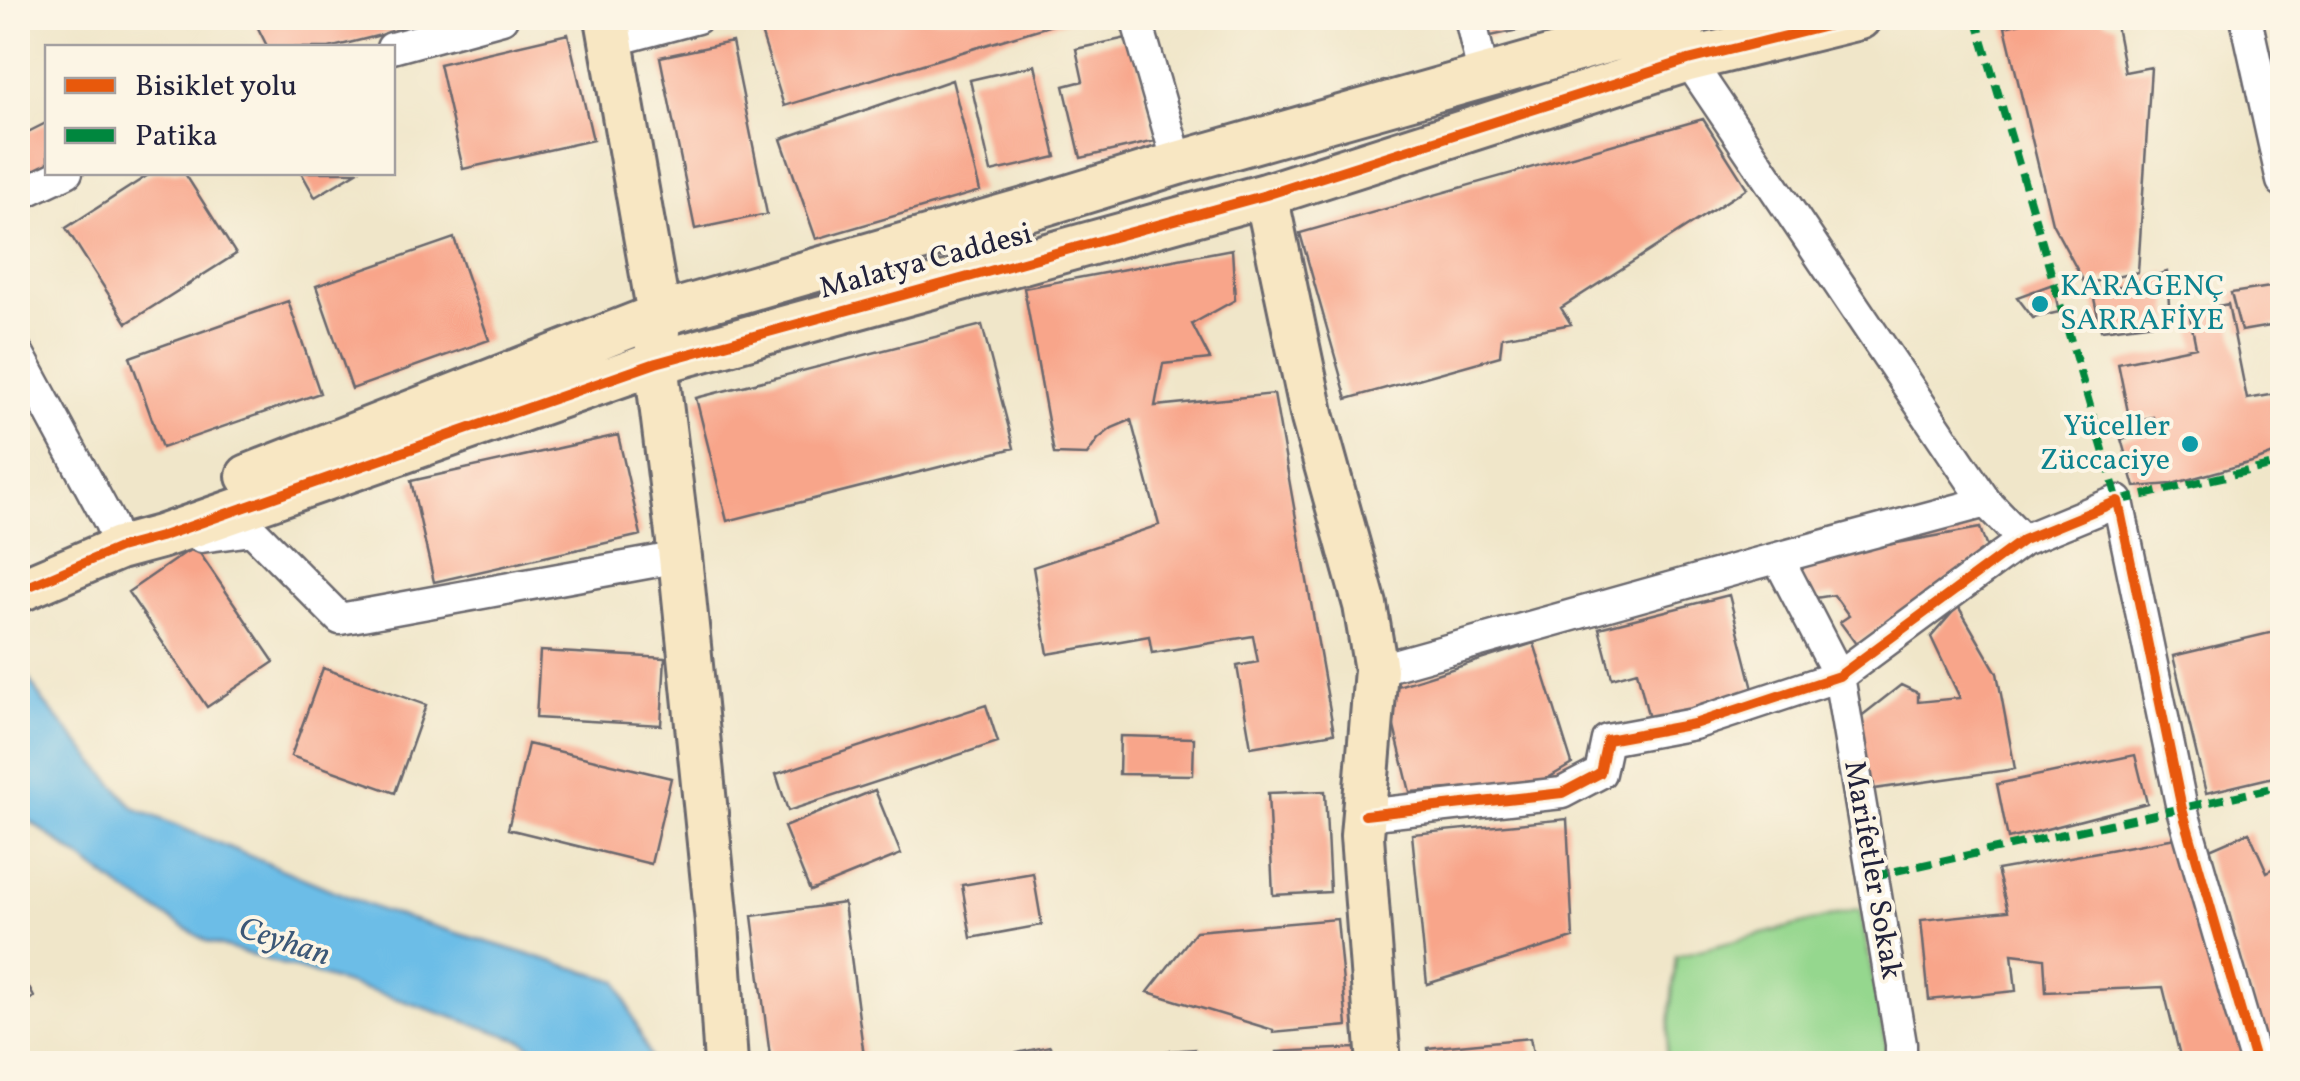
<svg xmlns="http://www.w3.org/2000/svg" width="2300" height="1081" font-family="Vollkorn,serif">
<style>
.green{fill:#95d78e;stroke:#5c7c64;stroke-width:2.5}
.water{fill:#6cbde7;stroke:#477091;stroke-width:2.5}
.building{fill:#f8a58a}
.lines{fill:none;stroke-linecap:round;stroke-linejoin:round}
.street-casing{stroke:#6a676d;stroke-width:35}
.secondary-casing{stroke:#6a676d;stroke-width:48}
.street{stroke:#fff;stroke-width:30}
.secondary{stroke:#f8e7c3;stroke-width:42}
.quiet{stroke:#00873e;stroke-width:8;stroke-dasharray:15 8;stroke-linecap:butt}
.cycleway-casing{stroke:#fcf5e5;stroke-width:16}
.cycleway{stroke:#e8590c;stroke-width:10}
.culture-dot{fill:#0f9aa8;stroke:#fcf5e5;stroke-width:4}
.labels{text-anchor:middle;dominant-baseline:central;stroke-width:8;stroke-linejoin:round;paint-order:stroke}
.street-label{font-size:30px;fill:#22223b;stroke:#fcf5e5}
.culture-label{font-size:30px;fill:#0d838f;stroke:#fcf5e5;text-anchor:start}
.water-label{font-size:32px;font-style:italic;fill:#3c5877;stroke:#fcf5e5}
</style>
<rect width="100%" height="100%" fill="#fcf5e5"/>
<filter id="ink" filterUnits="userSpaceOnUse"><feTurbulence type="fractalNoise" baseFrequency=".01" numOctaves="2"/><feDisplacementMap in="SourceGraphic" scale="20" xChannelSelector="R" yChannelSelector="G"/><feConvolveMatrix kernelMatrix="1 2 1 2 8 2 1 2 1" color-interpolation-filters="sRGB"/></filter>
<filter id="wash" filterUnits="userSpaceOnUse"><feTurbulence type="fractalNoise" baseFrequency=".0048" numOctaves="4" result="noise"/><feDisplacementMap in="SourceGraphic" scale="40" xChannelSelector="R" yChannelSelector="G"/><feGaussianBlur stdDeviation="2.25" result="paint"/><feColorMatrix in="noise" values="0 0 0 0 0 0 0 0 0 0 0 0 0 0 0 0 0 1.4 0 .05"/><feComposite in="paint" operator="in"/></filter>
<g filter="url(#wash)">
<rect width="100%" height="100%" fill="#f0e6c9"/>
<path class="green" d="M 1860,909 L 1888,1054 L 1887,1063 L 1665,1064 L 1676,956 Z"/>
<path class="water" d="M 18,662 L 43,701 L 134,808 L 380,910 L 618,981 L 652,1063 L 552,1063 L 524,1041 L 401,1000 L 208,942 L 125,891 L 18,812 Z"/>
<g id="blocks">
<path class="building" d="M 253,18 L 424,18 L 429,23 L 329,48 L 268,48 Z
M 810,18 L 1075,18 L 784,106 L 761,32 Z
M 1482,18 L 1569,18 L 1569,19 L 1486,37 Z
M 2041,18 L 2103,18 L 2104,21 L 2116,26 L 2125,72 L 2151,67 L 2138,272 L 2085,284 L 2052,223 L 2005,27 Z
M 568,34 L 593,140 L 463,169 L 439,64 Z
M 1131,37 L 1155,141 L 1081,158 L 1064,86 L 1083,81 L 1076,49 Z
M 732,42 L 767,214 L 695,229 L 660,57 Z
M 1035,65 L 1056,157 L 991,172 L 970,80 Z
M 952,80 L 980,191 L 816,239 L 781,139 Z
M 1703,119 L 1747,188 L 1561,308 L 1571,324 L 1502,337 L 1500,356 L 1347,399 L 1300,233 Z
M 48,122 L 48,165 L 32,172 L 18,137 Z
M 153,172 L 184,172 L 236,254 L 127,323 L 66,228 Z
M 301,172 L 357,172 L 315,197 Z
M 454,238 L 489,340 L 352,389 L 316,286 Z
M 1232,249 L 1235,300 L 1192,324 L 1210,359 L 1163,364 L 1155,406 L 1274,394 L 1334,733 L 1251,747 L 1237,666 L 1258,662 L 1253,636 L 1152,653 L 1149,636 L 1048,654 L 1033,567 L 1159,525 L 1131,420 L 1112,428 L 1098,439 L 1087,455 L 1054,454 L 1024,288 Z
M 2167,272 L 2170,321 L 2101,330 L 2093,294 Z
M 2053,284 L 2059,312 L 2033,318 L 2017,297 Z
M 2277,286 L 2282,324 L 2241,331 L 2231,293 Z
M 288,301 L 320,393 L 162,448 L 130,357 Z
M 2228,304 L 2247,399 L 2282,393 L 2282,451 L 2252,462 L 2172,484 L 2135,487 L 2121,439 L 2157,432 L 2153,417 L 2130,422 L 2118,363 L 2196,347 L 2189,312 Z
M 982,325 L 1014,448 L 727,521 L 696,398 Z
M 618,435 L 641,535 L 434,582 L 411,481 Z
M 1980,528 L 1989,554 L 1953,576 L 1856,644 L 1840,622 L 1849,616 L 1834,595 L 1809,599 L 1793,562 Z
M 195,546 L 274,662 L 207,707 L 128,592 Z
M 1729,595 L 1755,697 L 1650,723 L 1637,671 L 1612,678 L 1599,628 Z
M 1958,606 L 1997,673 L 2015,769 L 1867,790 L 1855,721 L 1901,685 L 1918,693 L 1918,702 L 1960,698 L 1931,637 Z
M 2282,630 L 2282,775 L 2206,793 L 2173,656 Z
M 1534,643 L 1572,764 L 1541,782 L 1410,792 L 1385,690 Z
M 540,651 L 665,658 L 661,725 L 536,718 Z
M 323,668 L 426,705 L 395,793 L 291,756 Z
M 986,705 L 998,742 L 788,811 L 776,774 Z
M 1120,736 L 1194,738 L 1193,775 L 1119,774 Z
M 528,744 L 671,778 L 651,864 L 508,829 Z
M 2135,755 L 2147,803 L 2008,839 L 1997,784 Z
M 875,790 L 901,854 L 810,891 L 784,827 Z
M 1325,791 L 1330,892 L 1273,895 L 1268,793 Z
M 1567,819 L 1573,938 L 1427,984 L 1412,834 Z
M 2249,832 L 2267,872 L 2282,864 L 2282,1064 L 2273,1064 L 2205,851 Z
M 2187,836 L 2249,1064 L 2182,1064 L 2163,987 L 2046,992 L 2044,958 L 2012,954 L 2016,991 L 1929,1000 L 1921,920 L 2008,911 L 1997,870 Z
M 1033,873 L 1042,925 L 971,938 L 962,885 Z
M 844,903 L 865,1064 L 771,1064 L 752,916 Z
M 1337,919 L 1347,1026 L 1273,1033 L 1273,1030 L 1148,992 L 1196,931 Z
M 18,967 L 34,997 L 18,1006 Z
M 1530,1038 L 1535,1064 L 1429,1064 L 1428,1048 Z
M 1050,1046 L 1054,1064 L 974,1064 L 974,1062 Z
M 1355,1048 L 1356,1064 L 1278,1064 L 1277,1052 Z
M 1195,1049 L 1198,1064 L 1128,1064 L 1127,1054 Z"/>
</g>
</g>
<g filter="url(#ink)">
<use href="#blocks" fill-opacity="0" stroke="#6a676d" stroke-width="2.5"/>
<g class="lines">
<defs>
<path id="street" d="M 1136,18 L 1178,163
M 1470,18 L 1484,77
M 2246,18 L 2282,181
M 611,41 L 697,18
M 392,48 L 502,18
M 1688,60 L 1986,502 L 2023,540
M 18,195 L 67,172
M 18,353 L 110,523 L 119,548 L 136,546
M 201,537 L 252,530 L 340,619 L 680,557
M 1778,558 L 1839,676 L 1901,1044 L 1901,1064
M 1376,670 L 1751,565 L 1986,502
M 1365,815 L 1562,793 L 1600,773 L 1607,740 L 1694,724 L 1839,676 L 2023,540 L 2118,501 L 2182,809 L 2256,1064"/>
<path id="secondary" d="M 607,18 L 659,315 L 656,363 L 680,557 L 717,922 L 726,1064
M 1266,195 L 1313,418 L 1365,605 L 1376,670 L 1362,836 L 1379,1064
M 248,476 L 659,315 L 1045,204 L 1178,163 L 1690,18
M 18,591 L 119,548 L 160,537 L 656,363 L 1266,195 L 1688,60 L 1859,18"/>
</defs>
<use href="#street" class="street-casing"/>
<use href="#secondary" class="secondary-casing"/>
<use href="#street" class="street"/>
<use href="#secondary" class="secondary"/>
<path class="quiet" d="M 1976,18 L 2118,501 L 2282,463
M 1873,876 L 2282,786"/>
<defs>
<path id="cycleway" d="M 18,591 L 119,548 L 160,537 L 656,363 L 1266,195 L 1688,60 L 1859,18
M 1365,815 L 1562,793 L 1600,773 L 1607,740 L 1694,724 L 1839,676 L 2023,540 L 2118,501 L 2182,809 L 2256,1064"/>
</defs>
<use href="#cycleway" class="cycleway-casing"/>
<use href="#cycleway" class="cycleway"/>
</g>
</g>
<g class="culture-dot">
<circle cx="2040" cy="304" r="10"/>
<circle cx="2190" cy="444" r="10"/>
</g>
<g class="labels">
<g class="street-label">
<text transform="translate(926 262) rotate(-15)">Malatya Caddesi</text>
<text transform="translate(1872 870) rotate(80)">Marifetler Sokak</text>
</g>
<g class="culture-label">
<text x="2060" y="287">KARAGENÇ<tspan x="2060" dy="34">SARRAFİYE</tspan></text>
<text x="2170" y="427" text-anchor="end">Yüceller<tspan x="2170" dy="34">Züccaciye</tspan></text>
</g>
<g class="water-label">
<text transform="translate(284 943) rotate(18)">Ceyhan</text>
</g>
</g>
<rect width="2300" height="1081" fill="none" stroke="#fcf5e5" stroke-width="60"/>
<rect x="45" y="45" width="350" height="130" fill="#fcf5e5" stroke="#a5a1a1" stroke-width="2.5"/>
<rect x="65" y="78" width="50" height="15" fill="#e8590c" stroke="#a5a1a1" stroke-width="2.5"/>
<text x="135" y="95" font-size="30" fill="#22223b">Bisiklet yolu</text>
<rect x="65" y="128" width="50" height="15" fill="#00873e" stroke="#a5a1a1" stroke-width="2.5"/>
<text x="135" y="145" font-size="30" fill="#22223b">Patika</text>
</svg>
